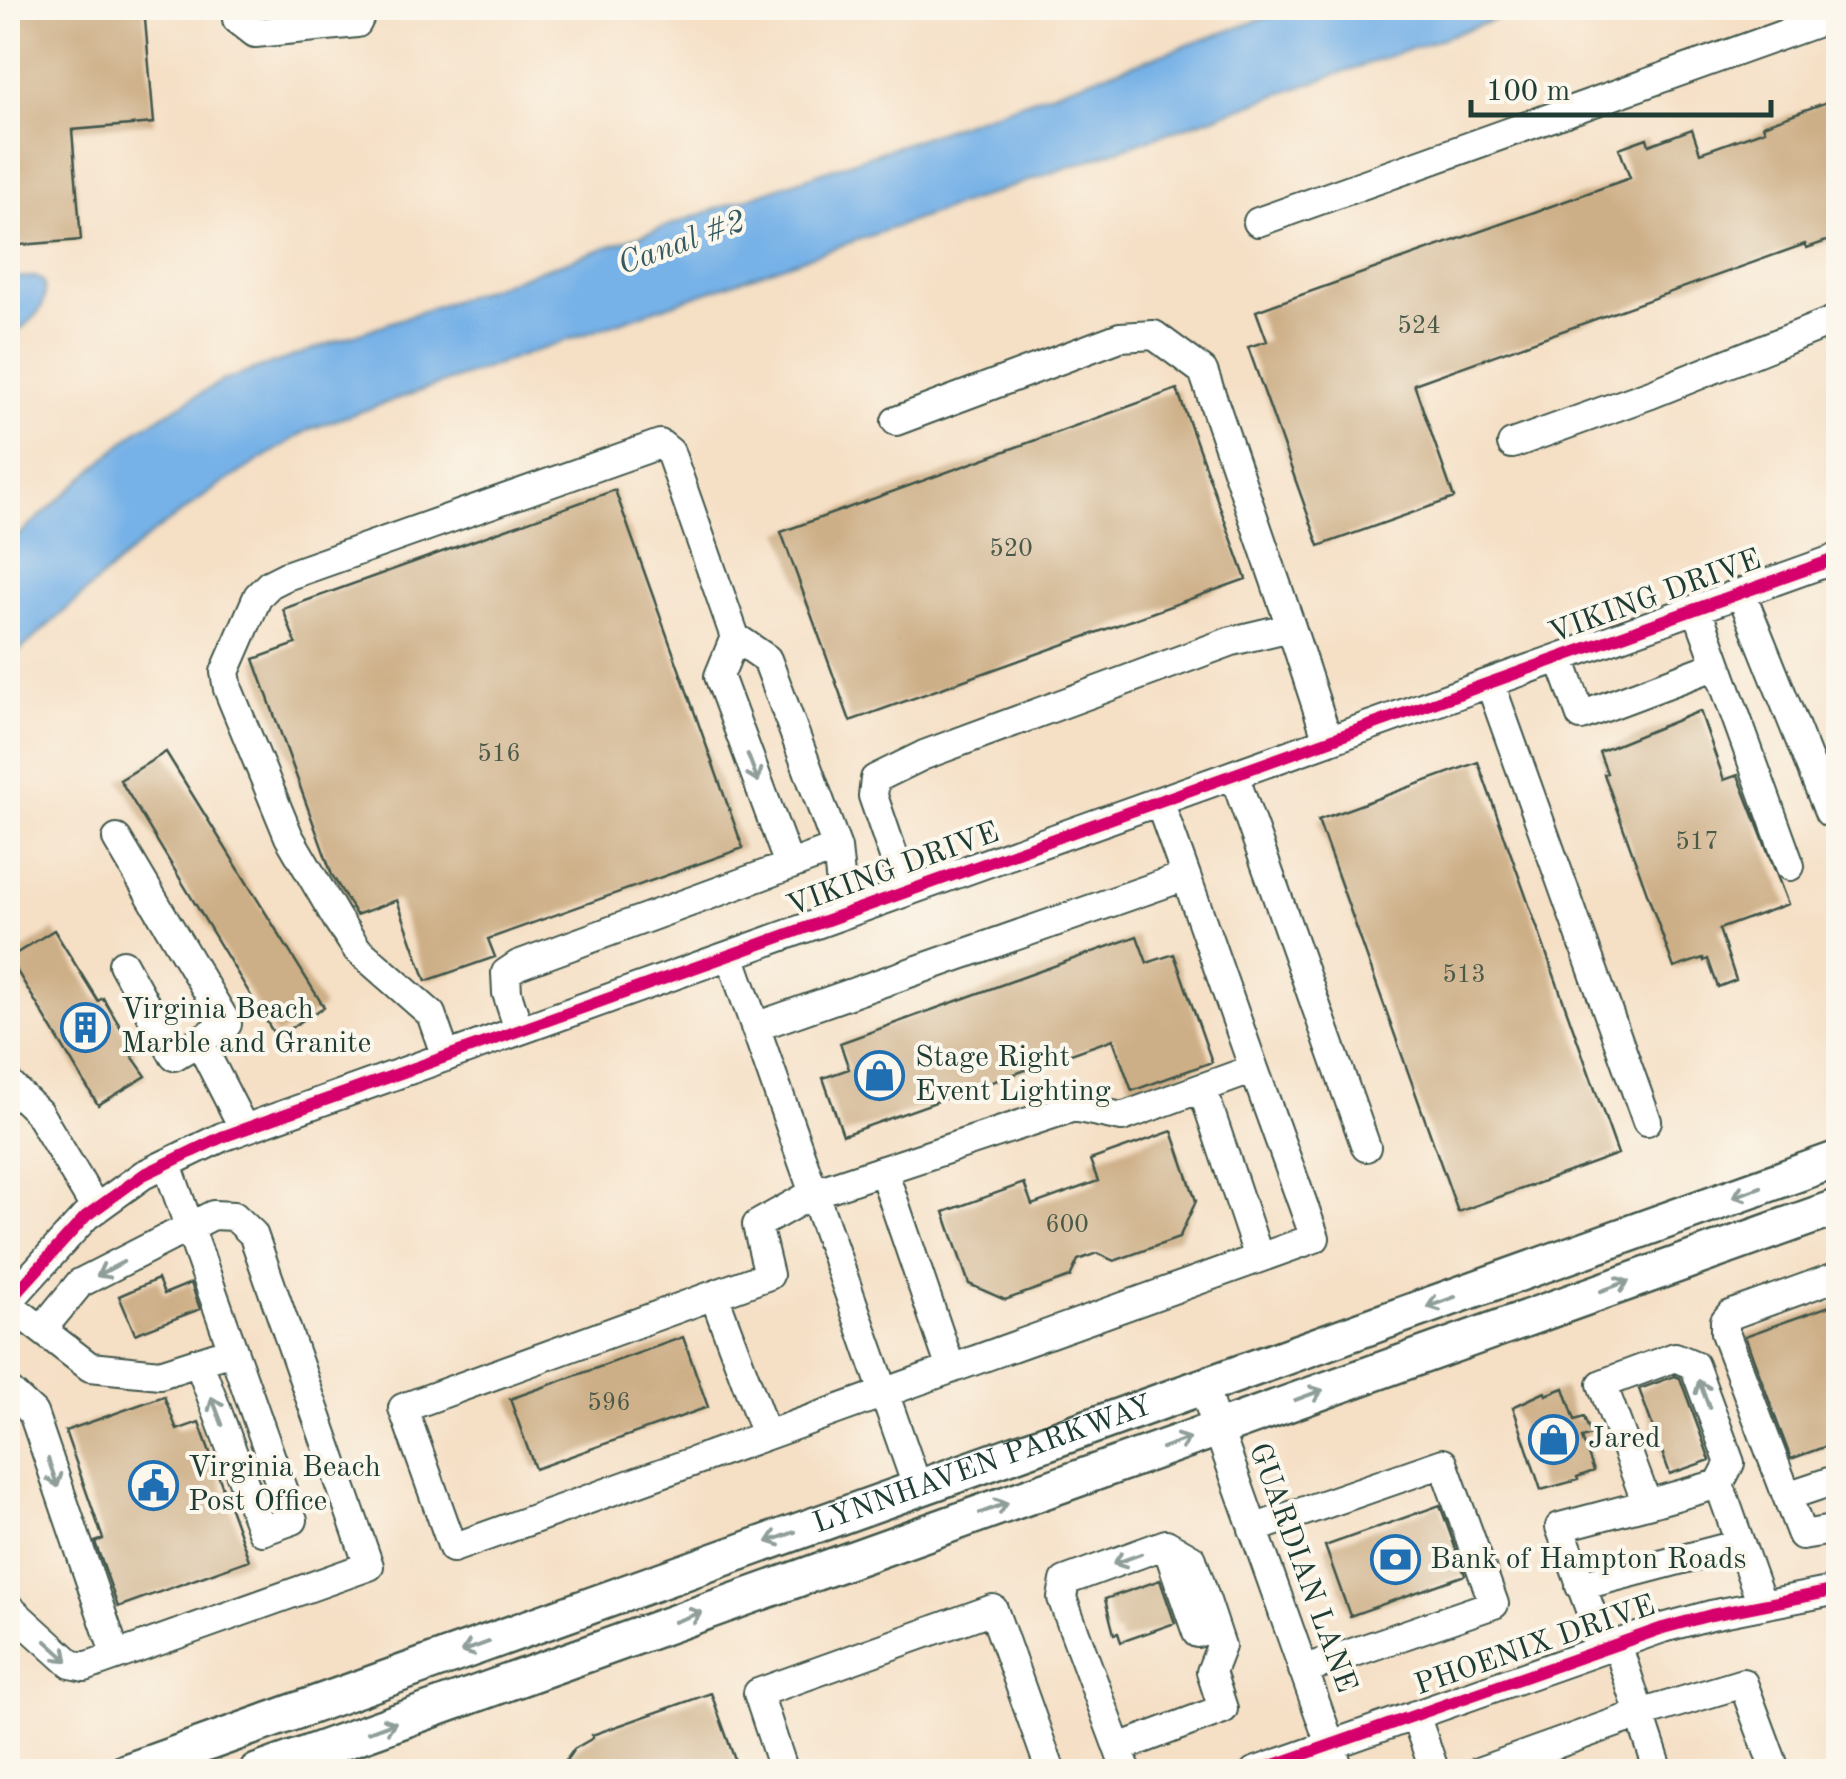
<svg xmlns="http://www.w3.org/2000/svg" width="1846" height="1779" font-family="'Old Standard TT',serif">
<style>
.water{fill:#76b1e7;stroke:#4a778e;stroke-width:2.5}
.building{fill:#cdaf87}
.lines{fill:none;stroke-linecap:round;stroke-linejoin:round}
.minor-casing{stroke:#3f554a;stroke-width:32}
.major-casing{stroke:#3f554a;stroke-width:40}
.minor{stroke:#fff;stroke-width:28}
.major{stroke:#fff;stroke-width:35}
.cycleway-casing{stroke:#fbf7ec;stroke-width:19}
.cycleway{stroke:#d6006c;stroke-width:12}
.oneway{stroke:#8f9e9a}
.labels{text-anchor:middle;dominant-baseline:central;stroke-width:8;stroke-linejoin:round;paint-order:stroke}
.number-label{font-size:25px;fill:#4a5a49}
.street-label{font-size:30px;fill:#1f3d34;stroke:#fbf7ec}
.poi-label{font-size:30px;fill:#1f3d34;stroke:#fbf7ec;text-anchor:start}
.water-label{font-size:32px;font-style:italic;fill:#355a61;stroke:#fbf7ec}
</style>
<rect width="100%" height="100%" fill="#fbf7ec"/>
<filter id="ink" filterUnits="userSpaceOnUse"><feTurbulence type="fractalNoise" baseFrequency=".01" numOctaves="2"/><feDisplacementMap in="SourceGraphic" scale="20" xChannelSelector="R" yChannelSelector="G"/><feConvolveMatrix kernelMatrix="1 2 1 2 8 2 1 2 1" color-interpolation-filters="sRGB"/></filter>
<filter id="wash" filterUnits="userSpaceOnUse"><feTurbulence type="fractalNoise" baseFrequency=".0048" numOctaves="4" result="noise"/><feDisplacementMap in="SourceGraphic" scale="40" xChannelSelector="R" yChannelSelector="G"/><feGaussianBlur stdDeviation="2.25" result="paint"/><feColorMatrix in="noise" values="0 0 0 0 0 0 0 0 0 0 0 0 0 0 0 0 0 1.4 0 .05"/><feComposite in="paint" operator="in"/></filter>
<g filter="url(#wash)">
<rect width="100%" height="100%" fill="#f5dfc5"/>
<path class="water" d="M 1294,8 L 1529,8 L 310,429 L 220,485 L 149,536 L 8,661 L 8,545 L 138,430 L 222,381 Z
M 35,277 L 43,281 C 52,310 28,322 8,339 L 8,278 Z"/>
<g id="blocks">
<path class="building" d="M 8,8 L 144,8 L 154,123 L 72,130 L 81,240 L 8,246 Z
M 1838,98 L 1838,237 L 1807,248 L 1805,244 L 1414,384 L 1454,498 L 1319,546 L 1248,347 L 1267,341 L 1256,311 L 1630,178 L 1619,148 L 1647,138 L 1649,145 L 1692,129 L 1700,153 L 1765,130 L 1763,125 Z
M 1177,389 L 1246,579 L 850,721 L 781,532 Z
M 615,490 L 743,848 L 488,939 L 495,957 L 426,981 L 397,900 L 356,915 L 332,875 L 254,659 L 296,644 L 283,609 Z
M 1700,711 L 1724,780 L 1738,775 L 1788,904 L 1719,929 L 1736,980 L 1718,987 L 1708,959 L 1704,961 L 1703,958 L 1674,968 L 1604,774 L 1607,773 L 1599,752 Z
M 166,752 L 324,1007 L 276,1037 L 120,780 Z
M 1478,762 L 1618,1154 L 1458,1212 L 1318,820 Z
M 54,930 L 98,1001 L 103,998 L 136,1053 L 132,1056 L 146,1076 L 98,1105 L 9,958 Z
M 1137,936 L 1147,963 L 1174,954 L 1212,1062 L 1132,1091 L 1113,1039 L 843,1135 L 823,1078 L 849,1069 L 840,1043 Z
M 1172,1131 L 1196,1201 L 1179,1238 L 1114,1261 L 1097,1253 L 1078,1260 L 1070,1277 L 1005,1300 L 969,1284 L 944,1212 L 1024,1183 L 1032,1205 L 1098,1181 L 1090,1160 Z
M 158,1279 L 164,1294 L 191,1283 L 200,1309 L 135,1334 L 119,1296 Z
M 1838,1303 L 1838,1442 L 1791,1459 L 1745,1336 Z
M 683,1337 L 708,1407 L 535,1469 L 510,1399 Z
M 1675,1376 L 1680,1378 L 1710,1460 L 1670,1474 L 1639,1389 Z
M 1564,1388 L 1575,1420 L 1584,1417 L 1591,1435 L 1582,1438 L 1594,1471 L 1577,1477 L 1578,1480 L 1541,1490 L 1513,1407 L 1545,1392 L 1546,1395 Z
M 164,1396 L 177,1430 L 199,1422 L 249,1560 L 118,1607 L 95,1542 L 103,1539 L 65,1431 Z
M 1440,1505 L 1465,1575 L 1350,1616 L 1325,1546 Z
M 1160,1580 L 1175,1623 L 1121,1642 L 1118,1633 L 1114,1634 L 1105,1599 Z
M 711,1693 L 736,1763 L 712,1772 L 558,1772 L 574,1749 L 593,1738 L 592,1735 Z"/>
</g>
</g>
<g filter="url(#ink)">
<use href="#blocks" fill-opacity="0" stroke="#3f554a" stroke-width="2.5"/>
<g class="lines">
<defs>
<path id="minor" d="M 236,8 L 237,19 L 255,33 L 357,23 L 364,8
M 1258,222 L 1838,15
M 896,421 L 1120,337 L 1154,335 L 1203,371 L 1291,627
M 1512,444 L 1651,394 L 1838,319
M 1741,593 L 1829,812
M 1697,609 L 1790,866
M 1560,658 L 1581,716 L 1717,665
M 1490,683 L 1647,1121
M 1234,775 L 1366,1147
M 117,839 L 227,1024 L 199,1041
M 789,865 L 719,676 L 735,637 L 767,659 L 837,848
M 1186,876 L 1254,1069 L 1122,1117 L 1074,1107 L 814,1193 L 757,1225 L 769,1275 L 403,1408 L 453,1548 L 1315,1238 L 1254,1069
M 906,892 L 873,796 L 875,779 L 924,755 L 1232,641 L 1291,627 L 1328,741
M 730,955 L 918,1489
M 123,964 L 174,1056 L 199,1041 L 244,1129
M 755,1027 L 1186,876 L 1159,801
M 519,1030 L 507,993 L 506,973 L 518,965 L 837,848 L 841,886 L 850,912
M 446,1057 L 431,1014 L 357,949 L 337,919 L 289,837 L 228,689 L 225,672 L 258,596 L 270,584 L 286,576 L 660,444 L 670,452 L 735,637
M 8,1083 L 38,1112 L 96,1209
M 1202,1088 L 1259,1258
M 167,1164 L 293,1520 L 262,1531 L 199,1363
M 883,1170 L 951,1369
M 714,1295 L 766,1435
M 8,1302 L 86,1216 L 143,1175 L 222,1137 L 1838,558
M 8,1304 L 90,1367 L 160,1374 L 216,1356
M 1203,1387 L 1340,1772
M 8,1390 L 33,1413 L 116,1656
M 1838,1479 L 1787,1496 L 1802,1535 L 1838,1529
M 1787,1496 L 1725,1333 L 1725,1321 L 1730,1315 L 1838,1276
M 1647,1504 L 1719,1484 L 1762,1605
M 1253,1529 L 1443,1463 L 1494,1604 L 1303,1670
M 1166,1544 L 1197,1633
M 1580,1586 L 1740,1544
M 8,1607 L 71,1664 L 85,1667 L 369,1566 L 253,1234 L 234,1216 L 213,1215 L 80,1283 L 43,1328
M 1617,1644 L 1659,1772
M 1604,1648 L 1560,1527 L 1647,1504 L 1602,1384 L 1675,1357 L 1694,1365 L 1730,1463 L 1719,1484
M 1415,1715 L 1435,1772
M 1119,1748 L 1223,1709 L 1211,1672 L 1221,1646 L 1192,1559 L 1166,1544 L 1065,1581 L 1062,1598 L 1127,1772
M 784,1772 L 758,1693 L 993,1609 L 1051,1772
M 1254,1772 L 1663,1628 L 1711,1615 L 1838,1590
M 1478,1772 L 1640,1714 L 1743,1683 L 1776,1772"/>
<g id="major">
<path id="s1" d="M 126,1772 L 1838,1159"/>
<path d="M 257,1772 L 1838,1207"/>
</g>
</defs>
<use href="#minor" class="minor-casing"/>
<use href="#major" class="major-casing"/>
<use href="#minor" class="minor"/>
<use href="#major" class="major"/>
<defs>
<path id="cycleway" d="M 8,1302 L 86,1216 L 143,1175 L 222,1137 L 1838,558
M 1254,1772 L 1663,1628 L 1711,1615 L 1838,1590"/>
</defs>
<use href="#cycleway" class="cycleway-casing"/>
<use href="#cycleway" class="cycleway"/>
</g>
<defs><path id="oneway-shaft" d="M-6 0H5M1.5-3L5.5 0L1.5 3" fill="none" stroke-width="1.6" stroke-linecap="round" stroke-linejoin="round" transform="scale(2.5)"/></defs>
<g class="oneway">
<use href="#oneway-shaft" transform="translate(753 768) rotate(69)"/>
<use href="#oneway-shaft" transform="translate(1747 1192) rotate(160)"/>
<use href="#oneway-shaft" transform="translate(110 1269) rotate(152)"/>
<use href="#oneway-shaft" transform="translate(1615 1286) rotate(-20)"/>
<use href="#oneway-shaft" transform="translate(1441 1302) rotate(160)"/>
<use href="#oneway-shaft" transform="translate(1704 1394) rotate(-111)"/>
<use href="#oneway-shaft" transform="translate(1309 1395) rotate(-20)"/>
<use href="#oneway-shaft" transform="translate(217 1411) rotate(-111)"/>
<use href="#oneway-shaft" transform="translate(1176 1443) rotate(-20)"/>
<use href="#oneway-shaft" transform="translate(53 1473) rotate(71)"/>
<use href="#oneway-shaft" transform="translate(994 1508) rotate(-20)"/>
<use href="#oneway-shaft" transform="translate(781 1537) rotate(160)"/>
<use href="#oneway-shaft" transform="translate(1127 1559) rotate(160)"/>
<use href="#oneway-shaft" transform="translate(688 1617) rotate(-20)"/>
<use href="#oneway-shaft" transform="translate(475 1647) rotate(160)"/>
<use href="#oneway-shaft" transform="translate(57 1651) rotate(42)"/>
<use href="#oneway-shaft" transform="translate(382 1727) rotate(-20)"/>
</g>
</g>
<defs>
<symbol id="building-ring" viewBox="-11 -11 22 22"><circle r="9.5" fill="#fbf7ec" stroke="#1f6fb2" stroke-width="1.5"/><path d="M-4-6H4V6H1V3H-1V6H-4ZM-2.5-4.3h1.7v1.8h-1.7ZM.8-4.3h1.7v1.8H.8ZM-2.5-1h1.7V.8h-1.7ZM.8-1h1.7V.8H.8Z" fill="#1f6fb2"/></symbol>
<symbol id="shop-ring" viewBox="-11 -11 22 22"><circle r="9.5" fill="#fbf7ec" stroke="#1f6fb2" stroke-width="1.5"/><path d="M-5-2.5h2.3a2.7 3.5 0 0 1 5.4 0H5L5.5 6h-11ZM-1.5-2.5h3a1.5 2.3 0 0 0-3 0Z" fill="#1f6fb2"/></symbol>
<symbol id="civic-ring" viewBox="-11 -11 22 22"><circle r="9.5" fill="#fbf7ec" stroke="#1f6fb2" stroke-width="1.5"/><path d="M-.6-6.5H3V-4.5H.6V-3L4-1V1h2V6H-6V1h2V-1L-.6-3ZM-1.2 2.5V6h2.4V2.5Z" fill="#1f6fb2"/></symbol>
<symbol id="bank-ring" viewBox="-11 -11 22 22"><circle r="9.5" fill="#fbf7ec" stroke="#1f6fb2" stroke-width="1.5"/><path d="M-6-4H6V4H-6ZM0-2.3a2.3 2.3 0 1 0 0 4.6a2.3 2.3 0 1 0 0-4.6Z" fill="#1f6fb2"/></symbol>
</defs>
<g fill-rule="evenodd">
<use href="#building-ring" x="58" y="1000" width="55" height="55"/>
<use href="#shop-ring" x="852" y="1048" width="55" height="55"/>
<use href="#shop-ring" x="1526" y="1412" width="55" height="55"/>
<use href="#civic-ring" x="126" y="1458" width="55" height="55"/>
<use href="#bank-ring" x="1368" y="1532" width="55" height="55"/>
</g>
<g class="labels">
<g class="number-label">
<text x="1419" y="326">524</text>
<text x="1011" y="549">520</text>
<text x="499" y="754">516</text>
<text x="1697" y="842">517</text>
<text x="1464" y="975">513</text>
<text x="1067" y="1225">600</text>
<text x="609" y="1403">596</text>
</g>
<g class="street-label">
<text transform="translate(1655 597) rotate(-20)">VIKING DRIVE</text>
<text transform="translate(893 870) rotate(-20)">VIKING DRIVE</text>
<text stroke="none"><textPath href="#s1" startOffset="910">LYNNHAVEN PARKWAY</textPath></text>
<text transform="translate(1302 1568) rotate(70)">GUARDIAN LANE</text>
<text transform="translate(1535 1646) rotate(-19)">PHOENIX DRIVE</text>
</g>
<g class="poi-label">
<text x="121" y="1010">Virginia Beach<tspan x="121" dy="34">Marble and Granite</tspan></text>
<text x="915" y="1058">Stage Right<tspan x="915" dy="34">Event Lighting</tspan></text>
<text x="1588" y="1439">Jared</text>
<text x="188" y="1468">Virginia Beach<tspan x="188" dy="34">Post Office</tspan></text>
<text x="1430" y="1560">Bank of Hampton Roads</text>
</g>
<g class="water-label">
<text transform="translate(682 244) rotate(-20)">Canal #2</text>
</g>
</g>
<rect width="1846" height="1779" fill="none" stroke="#fbf7ec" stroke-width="40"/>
<path d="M1471 100v15h300v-15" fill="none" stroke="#1f3d34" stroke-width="5"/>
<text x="1486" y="100" font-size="30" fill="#1f3d34" stroke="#fbf7ec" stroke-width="8" paint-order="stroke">100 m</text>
</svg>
